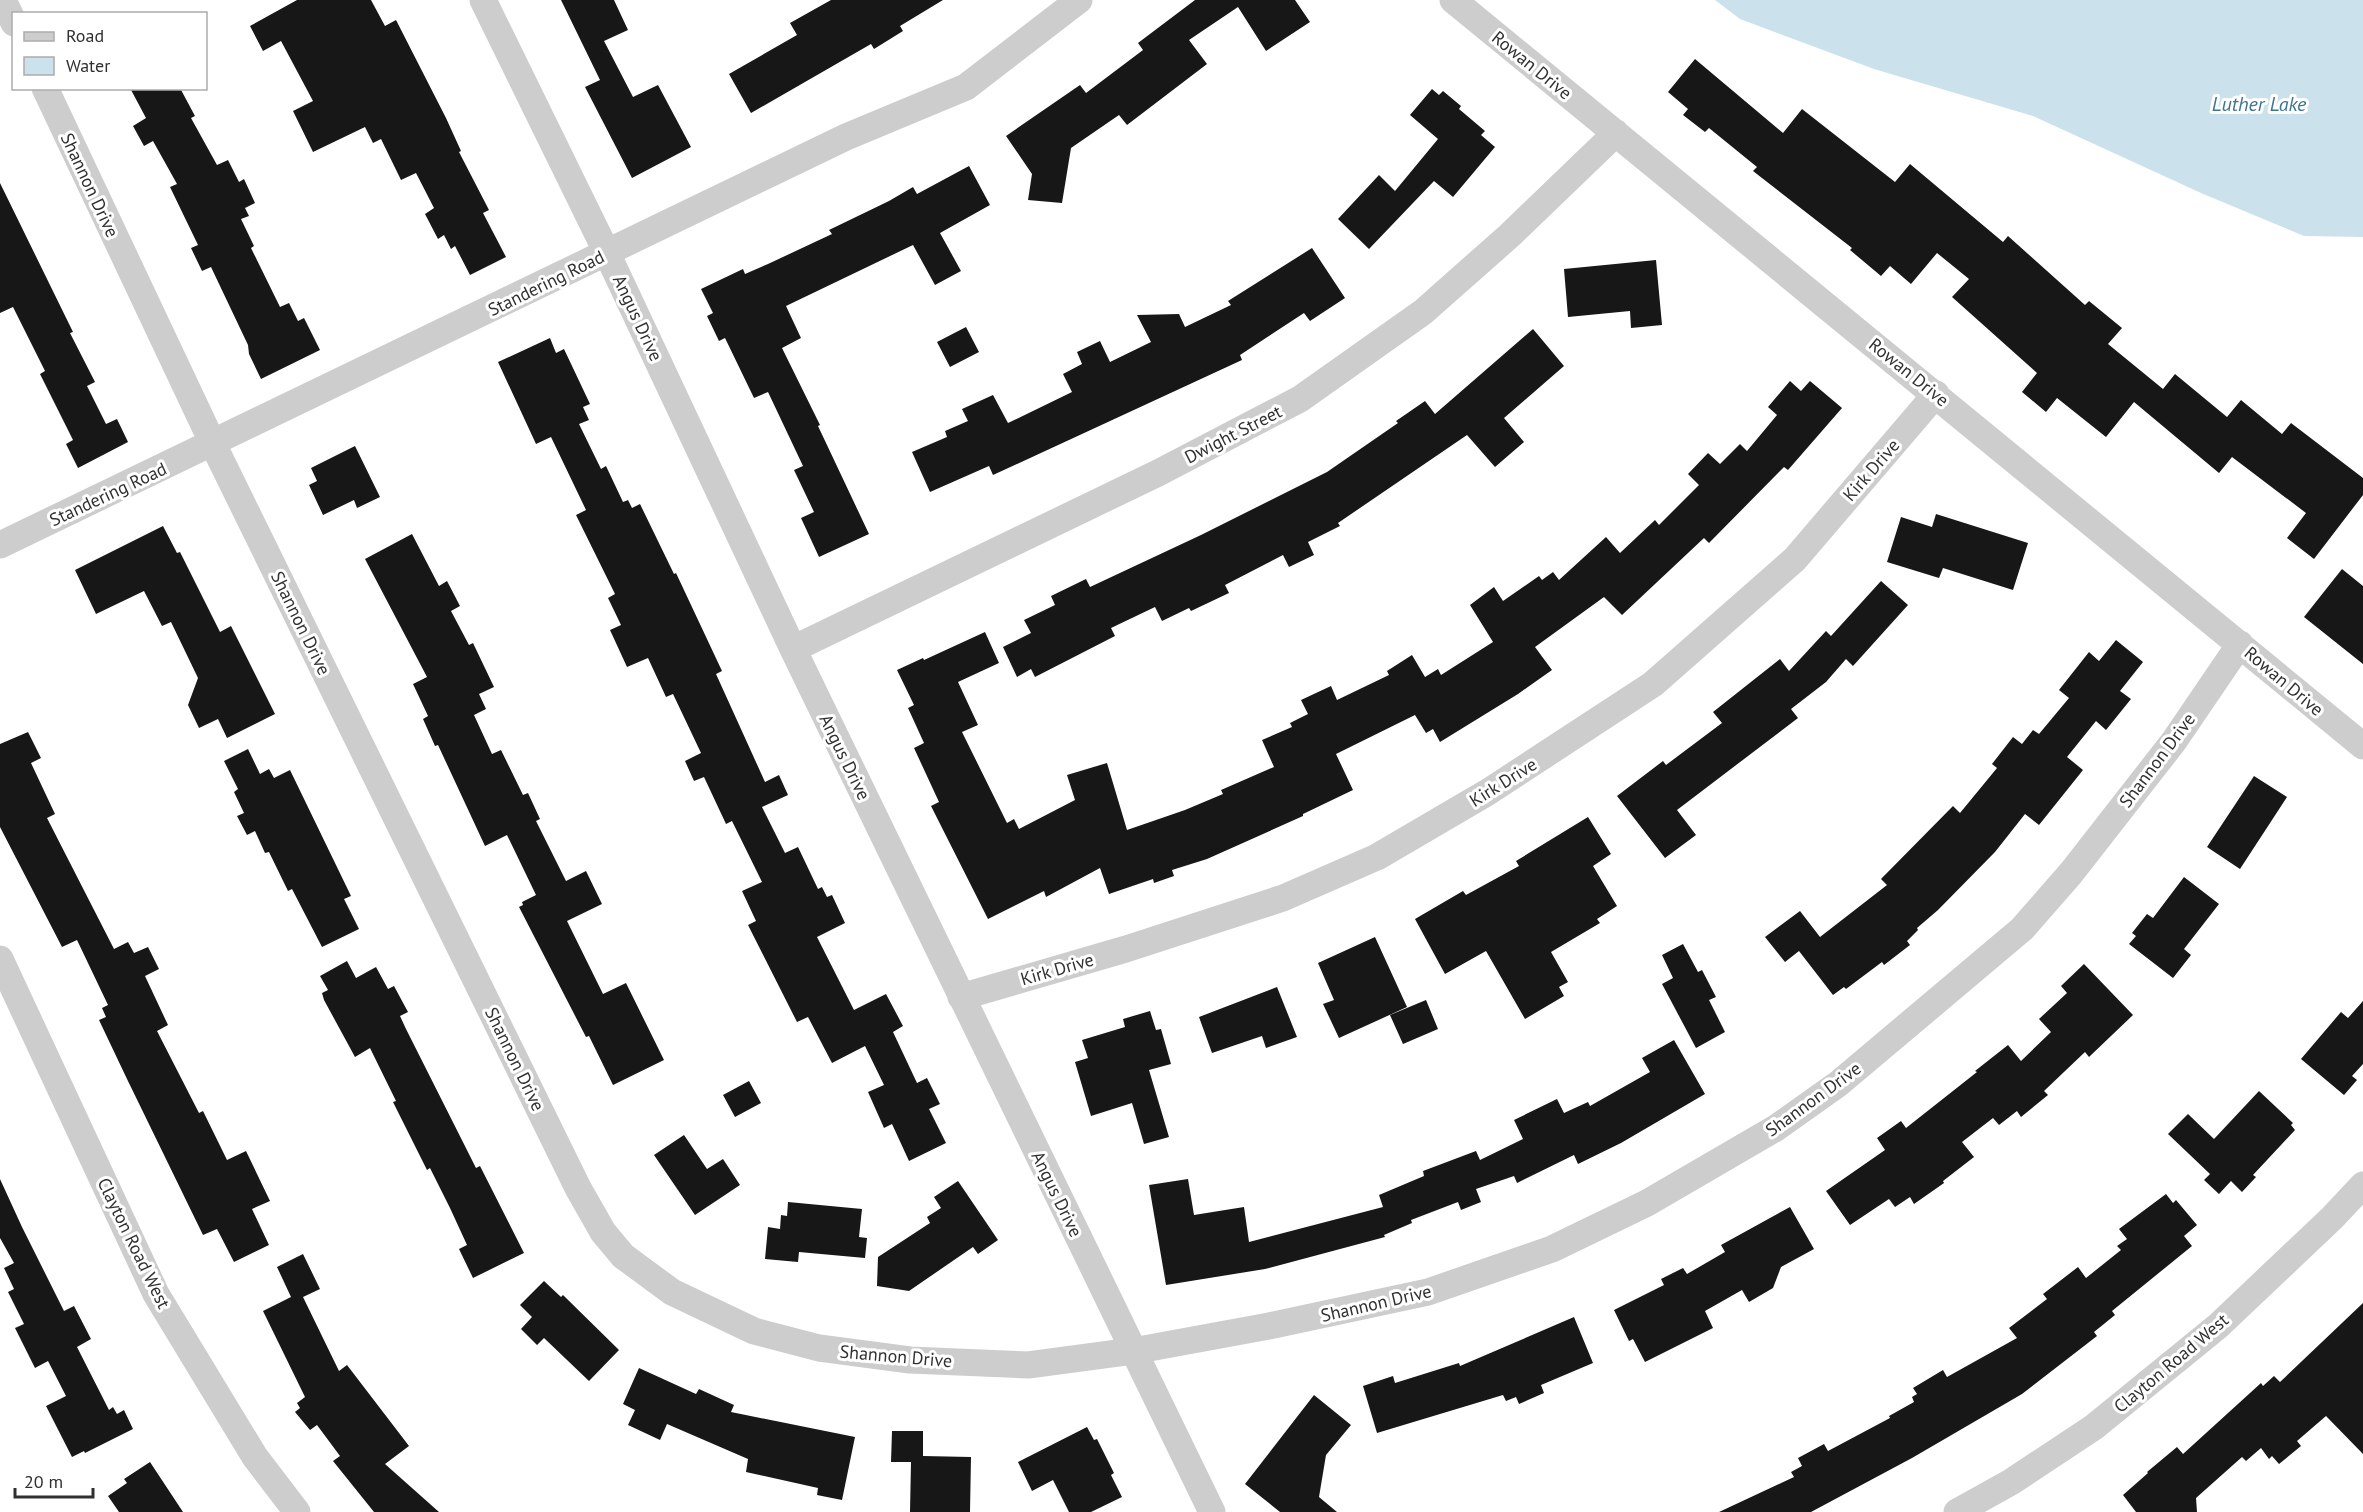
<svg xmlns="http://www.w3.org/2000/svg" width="2363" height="1512" font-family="'PT Sans',sans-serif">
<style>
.water{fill:#cbe1ec}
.building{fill:#171717}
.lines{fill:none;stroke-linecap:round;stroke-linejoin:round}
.minor{stroke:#cdcdcd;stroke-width:27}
.labels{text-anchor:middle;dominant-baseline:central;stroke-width:6;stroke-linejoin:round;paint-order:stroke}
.street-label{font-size:18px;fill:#303030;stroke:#fff}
.water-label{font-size:20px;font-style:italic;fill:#3f7591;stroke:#fff}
</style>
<rect width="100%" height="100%" fill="#fff"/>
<path class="water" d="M 1715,0 L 2363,0 L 2363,237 L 2304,236 L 2201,193 L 2033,116 L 1874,69 L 1740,19 Z"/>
<path class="building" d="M 297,0 L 371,0 L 385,26 L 396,20 L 446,118 L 461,151 L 459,152 L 489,210 L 483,213 L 506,257 L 470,275 L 455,246 L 451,249 L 444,235 L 438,239 L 425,214 L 434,208 L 416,173 L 401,180 L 381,139 L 373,143 L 365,127 L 313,152 L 293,111 L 313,101 L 281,41 L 263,51 L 250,26 Z
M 561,0 L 614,0 L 628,30 L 604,41 L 633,97 L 658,85 L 691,147 L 632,178 L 585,87 L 600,80 Z
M 831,0 L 943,0 L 900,26 L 903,31 L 874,49 L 871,44 L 751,113 L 729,74 L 797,35 L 790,23 Z
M 1195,0 L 1295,0 L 1310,22 L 1266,51 L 1238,7 L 1189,40 L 1207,64 L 1127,125 L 1119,115 L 1071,148 L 1062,203 L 1028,200 L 1032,174 L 1006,136 L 1080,85 L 1086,93 L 1143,50 L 1138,43 Z
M 1695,59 L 1783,133 L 1802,109 L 1895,182 L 1910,164 L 2003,242 L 2008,236 L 2085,305 L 2089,301 L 2122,328 L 2108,344 L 2163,389 L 2175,374 L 2227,417 L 2241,400 L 2282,434 L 2291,423 L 2363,478 L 2363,495 L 2314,559 L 2287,538 L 2306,513 L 2232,457 L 2219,473 L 2134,402 L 2106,437 L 2057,398 L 2046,412 L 2022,392 L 2037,373 L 1952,297 L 1969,279 L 1937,253 L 1911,284 L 1890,266 L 1881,276 L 1850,250 L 1852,248 L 1753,171 L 1757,167 L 1709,128 L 1705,132 L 1683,115 L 1688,109 L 1668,92 Z
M 130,88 L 180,88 L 195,116 L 191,118 L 217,165 L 228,160 L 239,182 L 244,179 L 255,203 L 245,208 L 249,216 L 241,219 L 254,246 L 251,248 L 280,307 L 289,303 L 298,321 L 304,318 L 320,350 L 261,379 L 249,354 L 248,345 L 211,267 L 202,271 L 191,248 L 198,245 L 170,187 L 177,184 L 153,141 L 144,146 L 133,126 L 146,118 Z
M 1432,89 L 1439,95 L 1443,91 L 1461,106 L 1459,109 L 1485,131 L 1481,135 L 1495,147 L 1453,197 L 1434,181 L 1369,249 L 1338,219 L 1379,175 L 1395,191 L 1438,139 L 1410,115 Z
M 969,166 L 990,205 L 940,233 L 961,271 L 935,285 L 913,245 L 786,306 L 801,338 L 782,348 L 820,425 L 818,426 L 869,534 L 819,557 L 801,518 L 814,512 L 794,470 L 803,466 L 768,392 L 754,398 L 725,338 L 719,341 L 707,316 L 713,313 L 701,289 L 743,269 L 745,274 L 768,264 L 832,234 L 829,230 L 889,201 L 913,187 L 917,194 Z
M 0,183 L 73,332 L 70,333 L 95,382 L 87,386 L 106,424 L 117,419 L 128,442 L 78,468 L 66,444 L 73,440 L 40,374 L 45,371 L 13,307 L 0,313 Z
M 1312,248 L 1345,298 L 1310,321 L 1304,313 L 1240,355 L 1242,360 L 993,475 L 989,466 L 930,492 L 912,452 L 947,437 L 945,431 L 968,421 L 962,409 L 993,395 L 1008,423 L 1072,392 L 1063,374 L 1082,364 L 1077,352 L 1100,341 L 1110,362 L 1151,342 L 1137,315 L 1179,314 L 1185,327 L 1231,305 L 1228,301 Z
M 1656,260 L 1662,325 L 1631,328 L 1630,311 L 1568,317 L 1564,269 Z
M 966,327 L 979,352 L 950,367 L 937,342 Z
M 1533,329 L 1564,366 L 1504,418 L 1524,442 L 1495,467 L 1467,435 L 1338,523 L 1340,526 L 1308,542 L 1314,555 L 1289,567 L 1283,555 L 1225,585 L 1229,593 L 1191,611 L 1189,608 L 1162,621 L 1155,607 L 1111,628 L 1115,636 L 1035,677 L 1031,669 L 1017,677 L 1003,647 L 1031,633 L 1024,620 L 1055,605 L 1051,596 L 1086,579 L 1090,587 L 1201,535 L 1327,472 L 1398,423 L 1396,421 L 1425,401 L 1435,414 Z
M 550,338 L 556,353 L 564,349 L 590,404 L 583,407 L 589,420 L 579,424 L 601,469 L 606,466 L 623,502 L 628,500 L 632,508 L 640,504 L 674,574 L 676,573 L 722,671 L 716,674 L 765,782 L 779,775 L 788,795 L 762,807 L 785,853 L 798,847 L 818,889 L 822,887 L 827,897 L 832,895 L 845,923 L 817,937 L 854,1010 L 886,994 L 903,1026 L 893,1032 L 917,1083 L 927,1078 L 940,1104 L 929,1109 L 946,1143 L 909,1161 L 892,1124 L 884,1128 L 868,1092 L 884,1085 L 865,1046 L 832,1063 L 808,1017 L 797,1022 L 748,925 L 756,921 L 742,891 L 762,882 L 732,821 L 726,824 L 704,777 L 694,781 L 685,761 L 701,753 L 673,694 L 666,697 L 648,658 L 627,667 L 610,630 L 621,625 L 608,598 L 615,594 L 576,515 L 586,510 L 551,437 L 536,444 L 498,362 Z
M 1790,381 L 1801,391 L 1810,381 L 1842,408 L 1788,470 L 1784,467 L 1709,543 L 1704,538 L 1622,615 L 1604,597 L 1535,647 L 1552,670 L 1518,694 L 1440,742 L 1433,729 L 1426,733 L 1415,715 L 1336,754 L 1353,790 L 1303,814 L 1303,816 L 1207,859 L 1172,870 L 1174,876 L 1154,883 L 1153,879 L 1109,894 L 1100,868 L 1046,897 L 1044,891 L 988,919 L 931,806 L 939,802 L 914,748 L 924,743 L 908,708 L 914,705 L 897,670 L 923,658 L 924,660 L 985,632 L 999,663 L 958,682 L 978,725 L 962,732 L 1007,823 L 1014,819 L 1019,829 L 1075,800 L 1067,775 L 1107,763 L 1127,830 L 1185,810 L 1223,794 L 1221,790 L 1274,767 L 1262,740 L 1292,727 L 1290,723 L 1308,714 L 1301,700 L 1331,686 L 1337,700 L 1389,675 L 1387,671 L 1412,655 L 1425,677 L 1438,669 L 1441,675 L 1493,642 L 1470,605 L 1494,587 L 1503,601 L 1539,576 L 1542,580 L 1553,572 L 1559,580 L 1606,537 L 1620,553 L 1655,520 L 1659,525 L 1699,485 L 1688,474 L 1708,453 L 1720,464 L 1740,444 L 1747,451 L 1777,415 L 1768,407 Z
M 355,446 L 380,497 L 357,508 L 354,500 L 323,515 L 309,485 L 317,481 L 311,468 Z
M 1936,514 L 2028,543 L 2013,590 L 1943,568 L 1939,578 L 1887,562 L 1901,517 L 1932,527 Z
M 163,526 L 177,553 L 180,552 L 220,632 L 231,626 L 275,714 L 227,738 L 218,719 L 199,728 L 188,705 L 198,678 L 171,622 L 162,626 L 144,591 L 96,614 L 75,570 Z
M 412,534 L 439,586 L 447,581 L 460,606 L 451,611 L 469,645 L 473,643 L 494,687 L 479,694 L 486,709 L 474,715 L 492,754 L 501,750 L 523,795 L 528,793 L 540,819 L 536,821 L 566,881 L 586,871 L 602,904 L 567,921 L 603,994 L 626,983 L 664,1060 L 613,1085 L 589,1036 L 586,1037 L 519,907 L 523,905 L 522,902 L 536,895 L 507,835 L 485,846 L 438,745 L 435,746 L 423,719 L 428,716 L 413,684 L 427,677 L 365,559 Z
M 2342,569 L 2363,586 L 2363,664 L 2304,617 Z
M 1881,581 L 1908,605 L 1853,666 L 1846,659 L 1826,682 L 1791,709 L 1798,718 L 1677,810 L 1696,835 L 1665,858 L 1617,796 L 1663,761 L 1666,765 L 1722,723 L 1713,712 L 1780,659 L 1789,671 L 1826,631 L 1831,636 Z
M 2116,640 L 2143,662 L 2120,691 L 2131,699 L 2106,730 L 2096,721 L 2067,757 L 2083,770 L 2039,825 L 2025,814 L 1995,852 L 1938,910 L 1917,928 L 1918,930 L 1907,941 L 1910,945 L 1884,965 L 1882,962 L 1846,989 L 1844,987 L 1833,995 L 1799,951 L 1785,962 L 1765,937 L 1800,911 L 1820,937 L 1887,885 L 1881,879 L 1953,806 L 1960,813 L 1997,768 L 1992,764 L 2013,737 L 2022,744 L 2033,730 L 2039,734 L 2069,698 L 2059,690 L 2089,652 L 2099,661 Z
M 28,732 L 41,758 L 31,763 L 55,814 L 47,818 L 114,949 L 128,942 L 134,953 L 148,947 L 159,969 L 145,976 L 168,1025 L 157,1031 L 199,1113 L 203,1111 L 227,1160 L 246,1151 L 270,1201 L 252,1209 L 269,1245 L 234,1262 L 217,1229 L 203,1235 L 127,1079 L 99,1020 L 106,1017 L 102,1008 L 108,1005 L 77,940 L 62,947 L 0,827 L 0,744 Z
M 248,749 L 260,774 L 269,769 L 274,778 L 290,770 L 351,896 L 344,899 L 359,929 L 322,947 L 292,889 L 288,891 L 269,852 L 265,853 L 255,831 L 247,835 L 237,816 L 244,813 L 234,792 L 238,789 L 224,761 Z
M 2254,776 L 2287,797 L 2240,869 L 2207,847 Z
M 1588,817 L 1611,854 L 1593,866 L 1617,906 L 1597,919 L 1600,923 L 1551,952 L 1568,982 L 1559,987 L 1564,996 L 1525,1019 L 1486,951 L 1445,974 L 1415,919 L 1463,891 L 1466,895 L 1519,866 L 1516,861 Z
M 2184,877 L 2219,904 L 2184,949 L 2191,955 L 2173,978 L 2129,944 L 2136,936 L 2132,933 L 2147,914 L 2153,918 Z
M 1375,937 L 1407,1007 L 1339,1038 L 1323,1004 L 1334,1000 L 1318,963 Z
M 1683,944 L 1698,972 L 1702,970 L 1716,997 L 1709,1000 L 1725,1032 L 1696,1048 L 1662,984 L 1673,978 L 1662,955 Z
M 347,961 L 356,978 L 376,967 L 388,989 L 394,986 L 408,1012 L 400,1016 L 406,1029 L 476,1168 L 480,1166 L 524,1253 L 473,1278 L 459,1249 L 467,1245 L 450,1208 L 430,1168 L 427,1170 L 393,1102 L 396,1101 L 370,1048 L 355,1057 L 324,1000 L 322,993 L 328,990 L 320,976 Z
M 2084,964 L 2133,1015 L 2089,1057 L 2085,1052 L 2044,1091 L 2048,1095 L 2021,1117 L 2017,1111 L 1999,1125 L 1993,1118 L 1962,1142 L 1974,1157 L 1943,1181 L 1944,1183 L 1914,1204 L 1910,1197 L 1895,1207 L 1889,1199 L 1850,1225 L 1826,1191 L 1885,1150 L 1877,1138 L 1901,1121 L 1906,1128 L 1977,1072 L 1975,1071 L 2008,1045 L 2021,1061 L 2051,1032 L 2039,1019 L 2067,993 L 2061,986 Z
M 1277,987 L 1297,1037 L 1266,1048 L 1262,1036 L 1212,1053 L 1199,1017 Z
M 1426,1000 L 1438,1029 L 1403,1044 L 1390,1015 Z
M 2363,1001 L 2363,1064 L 2352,1076 L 2357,1080 L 2344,1095 L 2301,1059 L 2341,1012 L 2348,1018 Z
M 1150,1011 L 1156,1030 L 1161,1029 L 1171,1064 L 1149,1070 L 1169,1137 L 1144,1144 L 1132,1103 L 1091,1116 L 1075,1062 L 1088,1058 L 1082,1040 L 1125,1027 L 1123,1019 Z
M 1674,1040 L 1705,1094 L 1621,1143 L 1578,1164 L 1574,1155 L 1517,1183 L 1514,1176 L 1476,1189 L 1481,1202 L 1461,1210 L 1458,1202 L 1411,1220 L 1412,1223 L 1384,1235 L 1385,1237 L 1265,1269 L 1166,1285 L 1149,1185 L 1188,1179 L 1194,1215 L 1244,1207 L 1249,1242 L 1383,1207 L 1379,1195 L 1424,1176 L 1423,1171 L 1476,1151 L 1480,1160 L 1523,1139 L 1514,1120 L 1557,1099 L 1564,1113 L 1588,1102 L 1590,1106 L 1650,1072 L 1642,1058 Z
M 749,1081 L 761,1103 L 735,1117 L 723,1095 Z
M 2259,1091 L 2293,1123 L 2291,1125 L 2295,1130 L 2253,1175 L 2256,1177 L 2242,1192 L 2231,1181 L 2219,1194 L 2204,1180 L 2210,1174 L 2168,1134 L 2188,1114 L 2214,1139 Z
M 684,1135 L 707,1169 L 723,1159 L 740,1185 L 695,1215 L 654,1155 Z
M 0,1179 L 22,1227 L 64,1311 L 74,1306 L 91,1339 L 77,1347 L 109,1410 L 113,1407 L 117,1414 L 124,1410 L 133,1429 L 85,1453 L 84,1451 L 72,1457 L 46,1406 L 66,1396 L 48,1361 L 35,1368 L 15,1328 L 24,1324 L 8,1292 L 14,1289 L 4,1268 L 14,1263 L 0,1238 Z
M 958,1181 L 998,1240 L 978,1254 L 973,1247 L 909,1291 L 877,1286 L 878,1257 L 930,1223 L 927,1217 L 941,1208 L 934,1197 Z
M 2166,1194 L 2173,1203 L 2176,1200 L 2197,1225 L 2184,1236 L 2192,1246 L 2112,1311 L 2115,1315 L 2094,1332 L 2097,1336 L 2022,1394 L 1912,1458 L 1811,1512 L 1719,1512 L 1794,1477 L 1791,1472 L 1802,1466 L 1798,1458 L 1824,1444 L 1828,1451 L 1890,1418 L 1889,1416 L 1914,1402 L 1912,1397 L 1917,1394 L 1913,1388 L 1943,1370 L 1947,1377 L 2017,1338 L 2009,1328 L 2047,1299 L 2043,1294 L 2078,1267 L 2086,1278 L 2121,1250 L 2117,1246 L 2127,1239 L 2119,1229 Z
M 788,1202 L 862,1209 L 859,1237 L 867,1238 L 865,1258 L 799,1252 L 798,1262 L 765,1259 L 768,1227 L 780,1229 L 781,1215 L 787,1216 Z
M 1790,1207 L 1814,1249 L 1781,1267 L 1773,1288 L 1749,1302 L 1742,1290 L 1705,1311 L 1713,1328 L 1645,1362 L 1633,1339 L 1629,1341 L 1614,1310 L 1664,1285 L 1661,1279 L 1683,1268 L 1687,1274 L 1725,1252 L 1721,1245 Z
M 303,1254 L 320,1289 L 303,1297 L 339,1371 L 347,1365 L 409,1446 L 385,1464 L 439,1512 L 374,1512 L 333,1461 L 340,1456 L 317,1425 L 310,1430 L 295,1412 L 300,1408 L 297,1403 L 305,1397 L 263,1311 L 291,1297 L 277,1267 Z
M 544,1281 L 561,1297 L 563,1295 L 619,1350 L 589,1381 L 544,1338 L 537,1345 L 521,1329 L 532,1317 L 520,1305 Z
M 2363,1303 L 2363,1454 L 2326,1416 L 2297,1441 L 2301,1446 L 2279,1464 L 2272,1456 L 2269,1459 L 2261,1448 L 2246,1461 L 2242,1457 L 2196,1498 L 2197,1512 L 2136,1512 L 2123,1495 L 2148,1473 L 2147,1472 L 2177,1447 L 2183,1454 L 2261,1383 L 2263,1386 L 2274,1376 L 2280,1382 Z
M 1574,1317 L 1593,1363 L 1541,1385 L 1544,1393 L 1519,1404 L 1516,1397 L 1506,1401 L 1503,1395 L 1377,1433 L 1363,1386 L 1393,1376 L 1395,1383 L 1459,1363 L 1460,1366 Z
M 639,1368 L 696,1394 L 699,1389 L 734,1405 L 731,1412 L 855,1437 L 842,1500 L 817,1495 L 818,1488 L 746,1472 L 748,1459 L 667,1424 L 660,1440 L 628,1425 L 635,1410 L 623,1404 Z
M 1314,1395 L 1351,1425 L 1326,1455 L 1319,1497 L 1337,1512 L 1280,1512 L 1245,1484 Z
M 1087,1427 L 1094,1440 L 1097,1439 L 1114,1473 L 1111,1475 L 1122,1497 L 1091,1512 L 1069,1512 L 1053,1480 L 1032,1491 L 1018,1462 Z
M 892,1431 L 923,1431 L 923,1456 L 971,1457 L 970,1512 L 910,1512 L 911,1462 L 891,1462 Z
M 150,1462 L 183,1512 L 119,1512 L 108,1496 L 127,1483 L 124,1479 Z"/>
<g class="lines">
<path class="minor" d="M 3,0 L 14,23
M 483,0 L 607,253 L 793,649 L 1212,1512
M 1453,0 L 2363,746
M 45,88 L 213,444 L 578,1188 L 603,1232 L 623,1256 L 672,1292 L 754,1331 L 819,1348 L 910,1360 L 1028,1365 L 1133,1351 L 1269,1326 L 1428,1292 L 1552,1249 L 1647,1203 L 1776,1128 L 1838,1084 L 2022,929 L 2071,873 L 2174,741 L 2240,644
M 0,545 L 846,137 L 966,87 L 1079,0
M 793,649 L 1158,473 L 1300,399 L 1423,312 L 1510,235 L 1616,133
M 0,959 L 156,1294 L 255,1457 L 297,1512
M 961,997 L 1126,949 L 1283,898 L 1377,857 L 1488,792 L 1653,684 L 1795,559 L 1936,394
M 1957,1512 L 2011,1482 L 2094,1427 L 2218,1326 L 2332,1218 L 2363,1185"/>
</g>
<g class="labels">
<g class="street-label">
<text transform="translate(1532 65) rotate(39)">Rowan Drive</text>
<text transform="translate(90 185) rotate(65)">Shannon Drive</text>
<text transform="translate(546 283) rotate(-26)">Standering Road</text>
<text transform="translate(638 318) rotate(65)">Angus Drive</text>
<text transform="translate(1909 372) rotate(39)">Rowan Drive</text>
<text transform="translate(1233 434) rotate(-27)">Dwight Street</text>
<text transform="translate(1871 470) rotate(-49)">Kirk Drive</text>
<text transform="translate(108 494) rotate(-25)">Standering Road</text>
<text transform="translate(301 623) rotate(64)">Shannon Drive</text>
<text transform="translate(2284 681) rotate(40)">Rowan Drive</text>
<text transform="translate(845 757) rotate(64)">Angus Drive</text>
<text transform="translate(2157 760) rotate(-53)">Shannon Drive</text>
<text transform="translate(1503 782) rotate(-32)">Kirk Drive</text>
<text transform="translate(1057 969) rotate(-16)">Kirk Drive</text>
<text transform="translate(515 1059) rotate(64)">Shannon Drive</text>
<text transform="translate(1813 1099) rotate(-36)">Shannon Drive</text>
<text transform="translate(1057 1194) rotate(64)">Angus Drive</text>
<text transform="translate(134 1243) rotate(64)">Clayton Road West</text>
<text transform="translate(1376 1303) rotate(-13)">Shannon Drive</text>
<text transform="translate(896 1356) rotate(5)">Shannon Drive</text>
<text transform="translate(2171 1363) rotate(-40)">Clayton Road West</text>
</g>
<g class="water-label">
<text x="2259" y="104">Luther Lake</text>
</g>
</g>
<rect x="12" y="12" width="195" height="78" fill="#ffffff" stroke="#acacac" stroke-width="1.5"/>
<rect x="24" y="32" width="30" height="9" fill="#cdcdcd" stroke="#acacac" stroke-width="1.5"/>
<text x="66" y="42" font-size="18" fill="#303030">Road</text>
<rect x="24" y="57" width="30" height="18" fill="#cbe1ec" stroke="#acacac" stroke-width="1.5"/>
<text x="66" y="72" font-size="18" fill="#303030">Water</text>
<path d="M15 1488v9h78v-9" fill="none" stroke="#303030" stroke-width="3"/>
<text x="24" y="1488" font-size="18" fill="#303030" stroke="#ffffff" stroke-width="4.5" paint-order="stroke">20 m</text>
</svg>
